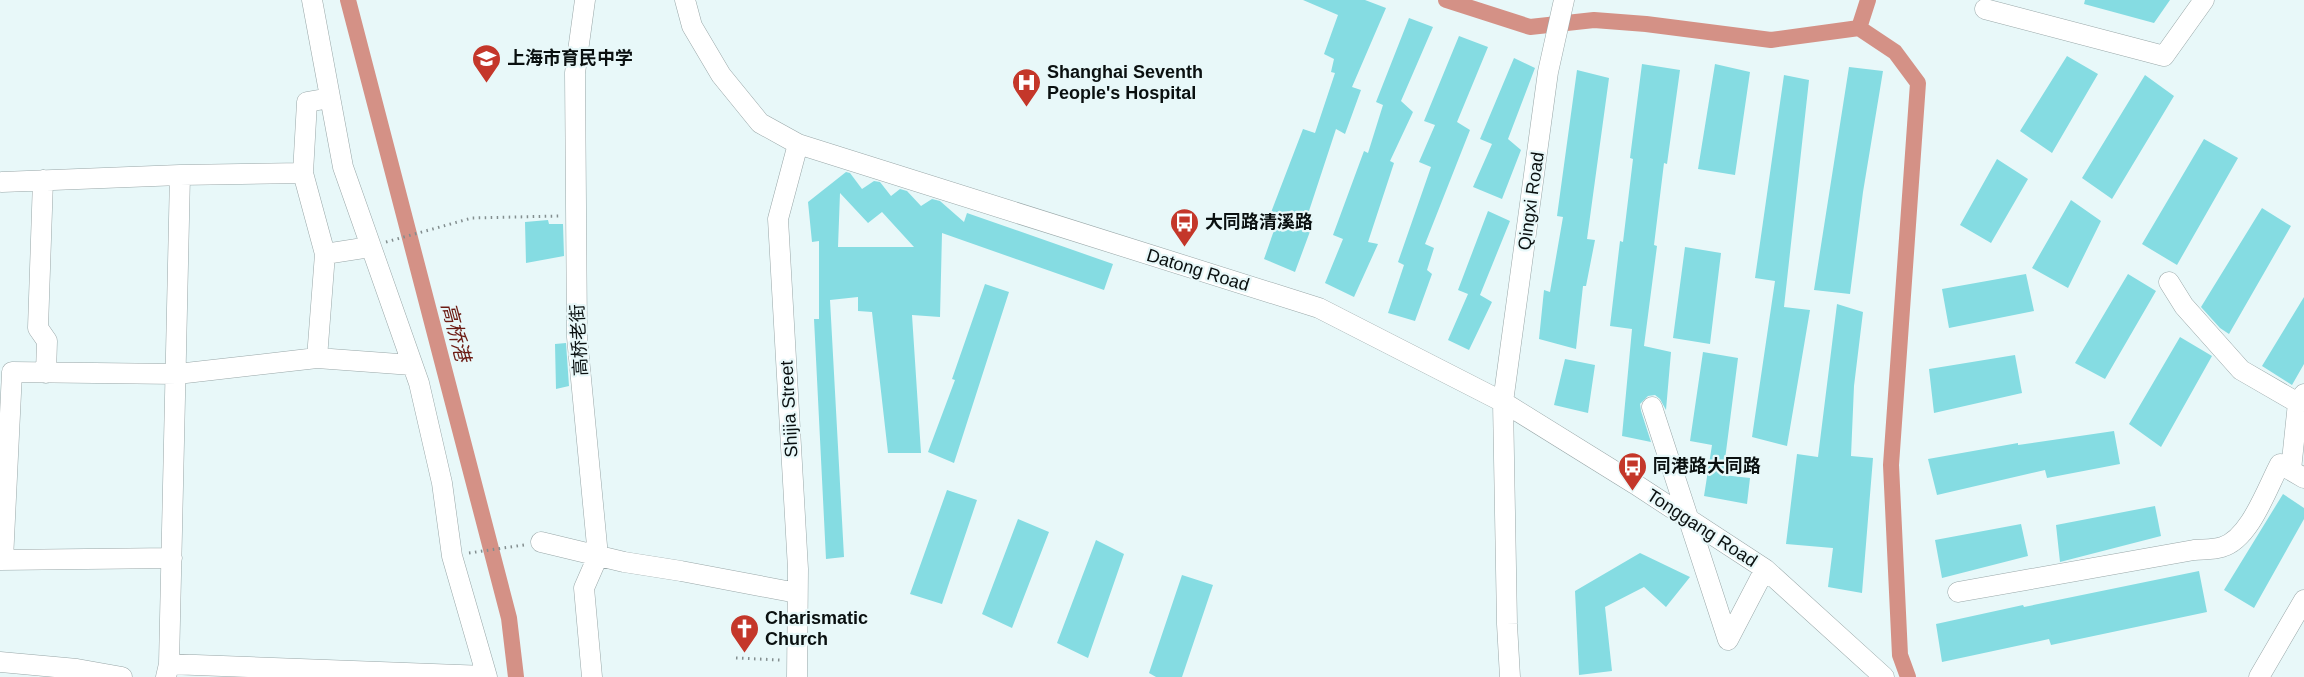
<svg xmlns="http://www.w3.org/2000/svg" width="2304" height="677" font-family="Arial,'Noto Sans SC',sans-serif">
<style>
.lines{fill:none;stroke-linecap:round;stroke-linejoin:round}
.canal{stroke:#d49186;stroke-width:16}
.building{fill:#85dce2;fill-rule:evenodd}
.minor-casing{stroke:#99a7a8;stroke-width:21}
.path{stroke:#838e8f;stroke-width:3;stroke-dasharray:1.5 4.5;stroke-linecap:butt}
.minor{stroke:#fff;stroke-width:20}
.labels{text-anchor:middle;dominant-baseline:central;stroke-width:4.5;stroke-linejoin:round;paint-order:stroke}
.poi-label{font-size:18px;font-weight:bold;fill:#0a1010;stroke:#e8f8f9;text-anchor:start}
.street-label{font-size:18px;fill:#0a1010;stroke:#e8f8f9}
.water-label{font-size:20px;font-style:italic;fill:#6c1c14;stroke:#e8f8f9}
</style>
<rect width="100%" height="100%" fill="#e8f8f9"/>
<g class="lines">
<path class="canal" d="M 348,0 L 509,618 L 516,677
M 1446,0 L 1530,27 L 1594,20 L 1646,24 L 1771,40 L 1859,28 L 1895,52 L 1918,83 L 1891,465 L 1900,655 L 1908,677
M 1859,28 L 1868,0"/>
</g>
<path class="building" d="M 1303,0 L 1365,0 L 1386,8 L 1352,87 L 1361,90 L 1345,134 L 1336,129 L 1307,217 L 1313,219 L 1312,226 L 1295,272 L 1264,259 L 1278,219 L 1270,215 L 1303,129 L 1315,133 L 1335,73 L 1331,72 L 1334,59 L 1324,54 L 1338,15 Z
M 2085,0 L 2170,0 L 2154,23 L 2084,4 Z
M 1409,18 L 1433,27 L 1401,101 L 1413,112 L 1390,161 L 1394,163 L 1368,242 L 1378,244 L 1354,297 L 1325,283 L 1343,239 L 1333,235 L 1364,151 L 1368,153 L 1383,105 L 1376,102 Z
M 1459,36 L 1488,47 L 1457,122 L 1470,130 L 1425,244 L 1434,248 L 1427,270 L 1432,274 L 1415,321 L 1388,313 L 1404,265 L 1398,262 L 1431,167 L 1419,162 L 1435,125 L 1424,121 Z
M 2067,56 L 2098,74 L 2052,153 L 2020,131 Z
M 1514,58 L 1535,68 L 1508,139 L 1521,150 L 1502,199 L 1473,187 L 1492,144 L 1480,139 Z
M 1642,64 L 1680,70 L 1667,164 L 1664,163 L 1654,245 L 1657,246 L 1644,346 L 1671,352 L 1666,410 L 1660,399 L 1655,395 L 1648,396 L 1640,404 L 1641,411 L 1651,442 L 1622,436 L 1632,329 L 1610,326 L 1620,241 L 1623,242 L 1633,159 L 1630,158 Z
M 1715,64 L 1750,72 L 1735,175 L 1698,169 Z
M 1849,67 L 1883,71 L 1863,192 L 1850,294 L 1814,290 Z
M 1577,70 L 1609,78 L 1587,239 L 1595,240 L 1586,286 L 1583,286 L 1576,349 L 1539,339 L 1544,290 L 1550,292 L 1563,217 L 1557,216 Z
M 1784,75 L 1809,80 L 1784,307 L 1810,310 L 1787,446 L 1752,437 L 1775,281 L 1755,278 Z
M 2145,75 L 2174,96 L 2112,199 L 2082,178 Z
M 2204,139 L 2238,158 L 2177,265 L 2142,244 Z
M 1997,159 L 2028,179 L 1991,243 L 1960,225 Z
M 846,172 L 850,173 L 862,189 L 874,181 L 880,182 L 891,196 L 900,189 L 907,191 L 921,206 L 932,199 L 940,201 L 964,222 L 967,213 L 1113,264 L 1104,290 L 942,233 L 940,317 L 912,315 L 921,453 L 888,453 L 872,312 L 858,311 L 858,297 L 830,300 L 844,557 L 826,559 L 814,319 L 819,319 L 819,241 L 812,242 L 808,202 ZM 840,193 L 868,223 L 882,212 L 914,247 L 838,247 Z
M 2071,200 L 2101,221 L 2068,288 L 2032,268 Z
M 2262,208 L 2291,226 L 2229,334 L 2220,328 L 2201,307 Z
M 1488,211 L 1510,221 L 1480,295 L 1492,302 L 1469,350 L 1448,340 L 1468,294 L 1458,290 Z
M 548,220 L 549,224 L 563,224 L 564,256 L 526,263 L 525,222 Z
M 1685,247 L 1721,253 L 1710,344 L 1673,338 Z
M 2026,274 L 2034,311 L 1949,328 L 1942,289 Z
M 2128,274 L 2156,291 L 2105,379 L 2075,363 Z
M 985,284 L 1009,292 L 954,463 L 928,452 L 955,380 L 952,379 Z
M 2304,297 L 2304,364 L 2292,385 L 2262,366 Z
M 1837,304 L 1863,312 L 1854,386 L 1851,456 L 1873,458 L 1862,593 L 1828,587 L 1833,548 L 1786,544 L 1797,454 L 1818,457 Z
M 2180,337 L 2212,356 L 2161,447 L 2129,424 Z
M 566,343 L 569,386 L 556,389 L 555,344 Z
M 1703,352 L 1738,358 L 1723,475 L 1750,478 L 1747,504 L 1704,496 L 1712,445 L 1690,441 Z
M 2015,355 L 2022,393 L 1934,413 L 1929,369 Z
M 1565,359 L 1595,365 L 1588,413 L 1554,405 Z
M 2114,431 L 2120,464 L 2047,478 L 2045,470 L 1937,495 L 1928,459 L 2018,443 L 2018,445 Z
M 947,490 L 977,500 L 942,604 L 910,594 Z
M 2283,494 L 2304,508 L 2304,519 L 2254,608 L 2224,590 Z
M 2155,506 L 2161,536 L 2060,562 L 2056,525 Z
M 1018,519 L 1049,532 L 1012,628 L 982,614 Z
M 2021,524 L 2028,556 L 1942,578 L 1935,540 Z
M 1096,540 L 1124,554 L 1088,658 L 1057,643 Z
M 1640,553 L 1690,577 L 1666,607 L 1644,587 L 1605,607 L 1612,671 L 1579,675 L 1575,591 Z
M 2199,571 L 2207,612 L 2051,645 L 2049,639 L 1942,662 L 1936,624 L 2023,605 L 2024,607 Z
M 1182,575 L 1213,585 L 1182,677 L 1156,677 L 1149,673 Z"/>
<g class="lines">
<defs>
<path id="minor" d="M 312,0 L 343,167 L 419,383 L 442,483 L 452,556 L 487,677
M 585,0 L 575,73 L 577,337 L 598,556 L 584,588 L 592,677
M 685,0 L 692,26 L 721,75 L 760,123 L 798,144 L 1319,308 L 1503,402 L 1635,484 L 1765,569 L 1884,677
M 1985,9 L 2164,56 L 2204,0
M 43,180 L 38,328 L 47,341 L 46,373
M 2,182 L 180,175 L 303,173
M 325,254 L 370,247
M 2169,282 L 2184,306 L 2241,370 L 2298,403
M 317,358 L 325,254 L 303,173 L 307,102 L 330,98
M 1652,407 L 1728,640 L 1765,569
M 2291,470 L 2298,403 L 2304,394
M 541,542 L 624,562 L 681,571 L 797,593
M 0,560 L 172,558
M 3,560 L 12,372 L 177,374 L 317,358 L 412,365
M 1958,592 L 2194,550 C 2203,549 2213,550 2222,547 C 2250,539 2267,488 2280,464 L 2304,478
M 0,662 L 77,669 L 122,677
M 169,664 L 486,676
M 166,677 L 169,664 L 180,175
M 797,677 L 798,569 L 778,219 L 798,144
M 1510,677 L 1507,624 L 1503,402 L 1548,72 L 1564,0
M 2259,677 L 2304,600"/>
</defs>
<use href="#minor" class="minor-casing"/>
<path class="path" d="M 386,242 L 472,218 L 559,216
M 469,553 L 524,545
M 736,658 L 780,660"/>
<use href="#minor" class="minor"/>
</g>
<defs>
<symbol id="school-pin" viewBox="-11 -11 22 30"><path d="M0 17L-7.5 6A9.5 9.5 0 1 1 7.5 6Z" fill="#c4372a" stroke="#e8f8f9"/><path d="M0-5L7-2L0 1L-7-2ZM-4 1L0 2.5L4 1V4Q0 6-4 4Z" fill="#fff"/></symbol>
<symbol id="hospital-pin" viewBox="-11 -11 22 30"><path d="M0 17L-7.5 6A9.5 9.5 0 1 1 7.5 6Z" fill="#c4372a" stroke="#e8f8f9"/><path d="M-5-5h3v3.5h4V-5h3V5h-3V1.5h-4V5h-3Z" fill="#fff"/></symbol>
<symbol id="bus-pin" viewBox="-11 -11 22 30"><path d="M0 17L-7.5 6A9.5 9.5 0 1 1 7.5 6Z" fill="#c4372a" stroke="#e8f8f9"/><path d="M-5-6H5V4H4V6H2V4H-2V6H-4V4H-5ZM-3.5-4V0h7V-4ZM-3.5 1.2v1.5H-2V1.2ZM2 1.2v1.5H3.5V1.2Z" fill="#fff"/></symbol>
<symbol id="church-pin" viewBox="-11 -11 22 30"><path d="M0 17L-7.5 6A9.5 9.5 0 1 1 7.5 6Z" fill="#c4372a" stroke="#e8f8f9"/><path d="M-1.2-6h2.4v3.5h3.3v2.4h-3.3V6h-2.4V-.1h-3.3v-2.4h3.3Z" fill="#fff"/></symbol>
</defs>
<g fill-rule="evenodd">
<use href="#school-pin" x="470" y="42" width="33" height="45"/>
<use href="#hospital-pin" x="1010" y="66" width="33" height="45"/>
<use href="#bus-pin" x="1168" y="206" width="33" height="45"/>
<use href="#bus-pin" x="1616" y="450" width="33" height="45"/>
<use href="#church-pin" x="728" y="612" width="33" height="45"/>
</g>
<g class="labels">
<g class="poi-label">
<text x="507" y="58">上海市育民中学</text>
<text x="1047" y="72">Shanghai Seventh<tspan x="1047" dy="21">People's Hospital</tspan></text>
<text x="1205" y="222">大同路清溪路</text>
<text x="1653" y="466">同港路大同路</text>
<text x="765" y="618">Charismatic<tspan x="765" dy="21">Church</tspan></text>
</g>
<g class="street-label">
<text transform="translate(1531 201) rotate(-82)">Qingxi Road</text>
<text transform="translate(1198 270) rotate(17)">Datong Road</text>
<text transform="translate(579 340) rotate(-93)">高桥老街</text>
<text transform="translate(789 409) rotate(-93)">Shijia Street</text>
<text transform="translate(1702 528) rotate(33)">Tonggang Road</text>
</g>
<g class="water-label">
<text transform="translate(456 332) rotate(75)">高桥港</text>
</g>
</g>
</svg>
